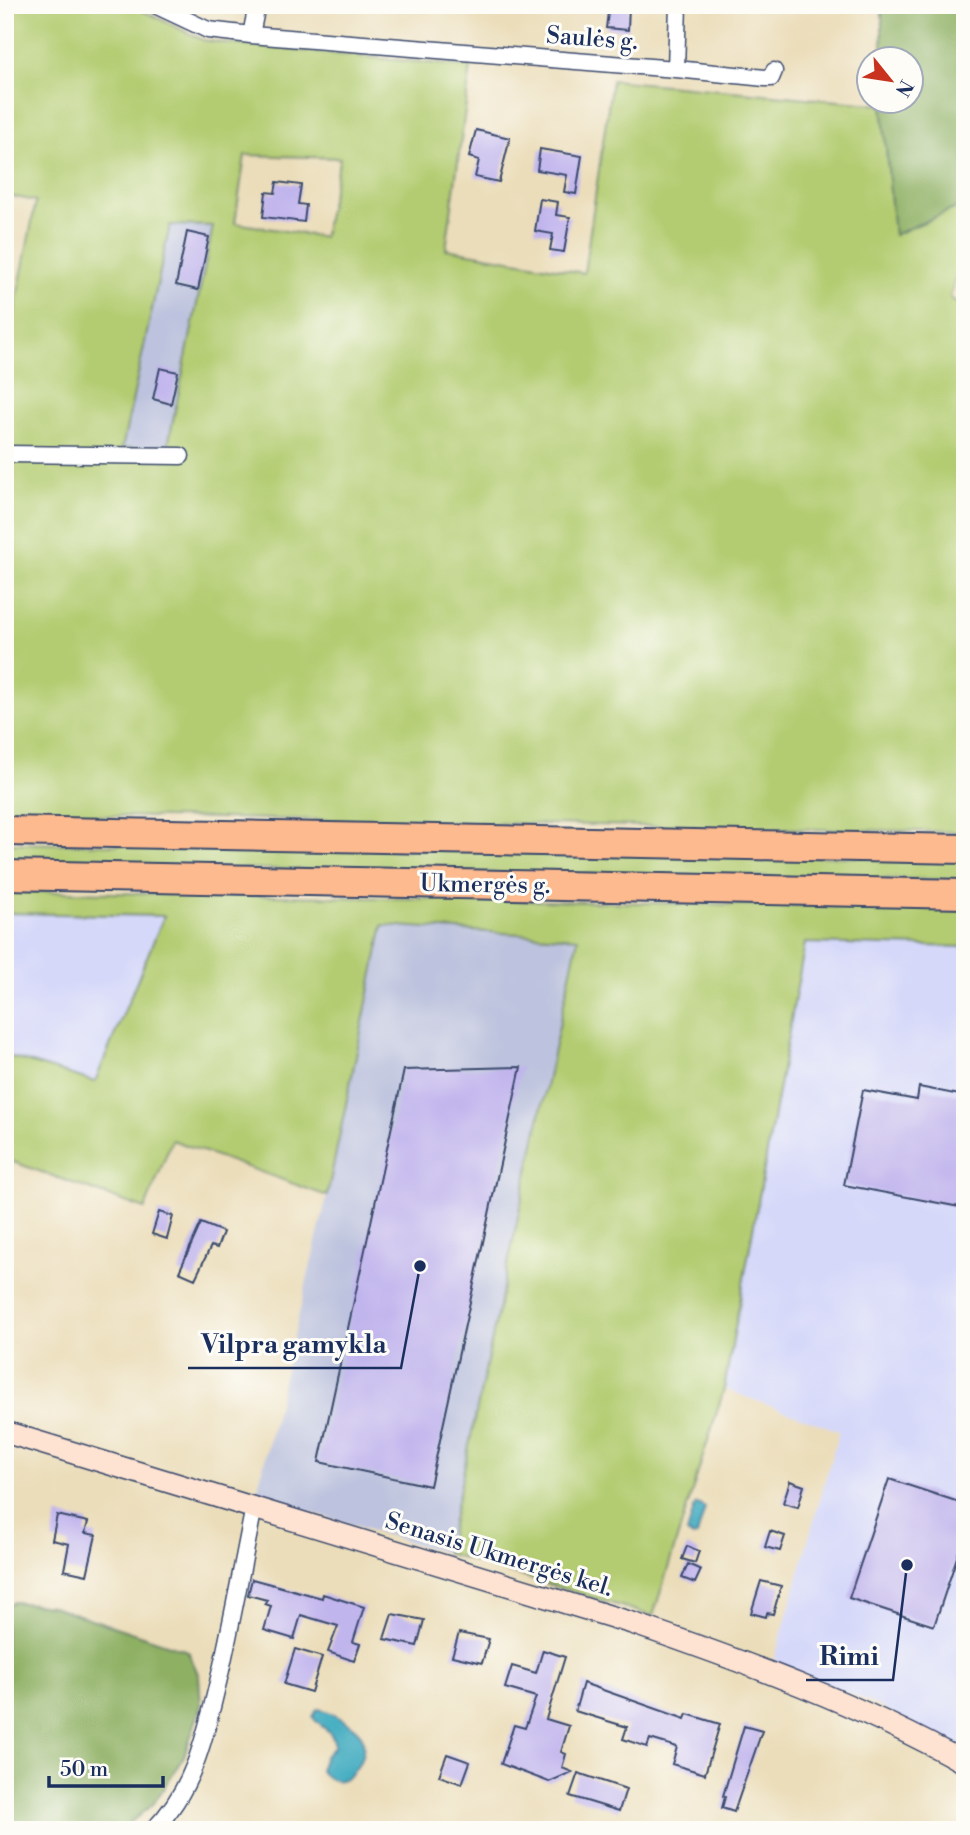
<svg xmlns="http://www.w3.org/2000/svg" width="970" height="1835" font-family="'Libre Bodoni',serif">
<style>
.built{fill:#d5d8f9}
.industrial{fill:#bdc3de}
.green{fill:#b3cc71;stroke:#677e68;stroke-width:2;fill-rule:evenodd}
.forest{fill:#8eb063;stroke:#547060;stroke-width:2}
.water{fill:#41abc0;stroke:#2e6d8f;stroke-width:2}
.building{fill:#c1b5ed}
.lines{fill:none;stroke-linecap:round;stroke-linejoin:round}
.street-casing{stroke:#3a496c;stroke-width:19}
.secondary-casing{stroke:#3a496c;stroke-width:24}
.highway-casing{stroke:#3a496c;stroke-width:32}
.street{stroke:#fff;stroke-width:16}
.secondary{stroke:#fee3d2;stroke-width:21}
.highway{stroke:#fcba8e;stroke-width:28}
.labels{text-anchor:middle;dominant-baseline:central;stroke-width:6;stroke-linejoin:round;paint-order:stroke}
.street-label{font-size:24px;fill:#1b2f5e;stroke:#fdfcf7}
.leader{fill:none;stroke:#1b2f5e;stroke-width:2.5}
.callout-dot{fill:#1b2f5e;stroke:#fdfcf7;stroke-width:2.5}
.callout-label{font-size:26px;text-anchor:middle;font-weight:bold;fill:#1b2f5e;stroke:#fdfcf7;stroke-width:6;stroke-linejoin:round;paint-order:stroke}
</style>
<rect width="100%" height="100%" fill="#fdfcf7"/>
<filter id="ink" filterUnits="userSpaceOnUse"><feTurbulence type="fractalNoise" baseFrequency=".0143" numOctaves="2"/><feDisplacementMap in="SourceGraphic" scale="14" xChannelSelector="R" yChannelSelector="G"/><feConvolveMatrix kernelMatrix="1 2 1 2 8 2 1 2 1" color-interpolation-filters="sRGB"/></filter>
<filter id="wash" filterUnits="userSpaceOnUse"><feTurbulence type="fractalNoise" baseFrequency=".00686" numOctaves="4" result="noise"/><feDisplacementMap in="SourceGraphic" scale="28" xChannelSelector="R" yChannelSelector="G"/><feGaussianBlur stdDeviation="1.57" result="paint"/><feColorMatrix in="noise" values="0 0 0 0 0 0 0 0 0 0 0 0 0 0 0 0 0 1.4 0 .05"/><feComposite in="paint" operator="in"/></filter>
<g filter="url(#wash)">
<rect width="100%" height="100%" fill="#ebddb9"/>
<path class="built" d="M 5,913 L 164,916 L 95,1082 L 5,1055 Z
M 805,943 L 965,947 L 965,1753 L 876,1705 L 774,1661 L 839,1431 L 724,1389 Z"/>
<path class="industrial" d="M 170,224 L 213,226 L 168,446 L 122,449 Z
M 383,925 L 578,938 L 446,1553 L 256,1496 L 327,1196 Z"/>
<path class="green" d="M 5,5 L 131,5 L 203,40 L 231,44 L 471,67 L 446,249 L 584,273 L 612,80 L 882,105 L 894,235 L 965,204 L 965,251 L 950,297 L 965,312 L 965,832 L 5,814 L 5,359 L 36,201 L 5,195 ZM 245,155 L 340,158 L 323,237 L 235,223 ZM 170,225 L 213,226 L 168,445 L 122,449 Z
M 5,843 L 965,859 L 965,880 L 5,865 Z
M 5,891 L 965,909 L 965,947 L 805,943 L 724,1389 L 653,1616 L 446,1553 L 578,938 L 383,925 L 327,1196 L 172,1140 L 145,1209 L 5,1159 L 5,1055 L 95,1082 L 164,916 L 5,913 Z"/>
<path class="forest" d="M 882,5 L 965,5 L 965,204 L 894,235 L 882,102 L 911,102 L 911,60 L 882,59 Z
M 14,1602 L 52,1606 L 188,1651 L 199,1676 L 201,1706 L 184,1756 L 154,1803 L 121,1830 L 5,1830 L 5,1606 Z"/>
<path class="water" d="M 698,1504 L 705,1508 L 697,1536 L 693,1537 L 687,1533 L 695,1505 Z
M 317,1709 C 327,1710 333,1714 342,1719 C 349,1724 359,1729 362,1737 C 370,1758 343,1800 320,1770 L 325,1756 L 334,1747 C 336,1730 320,1729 313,1717 Z"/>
<g id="blocks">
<path class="building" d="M 609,5 L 629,5 L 628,30 L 606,28 Z
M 476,130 L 510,138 L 499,182 L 475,177 L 479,160 L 469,157 Z
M 540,149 L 582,156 L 576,194 L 564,192 L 567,175 L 537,170 Z
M 277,182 L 301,185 L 298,204 L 306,205 L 304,222 L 263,217 L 266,192 L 275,193 Z
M 540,199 L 558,202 L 556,215 L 570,217 L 564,252 L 550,250 L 553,234 L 535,231 Z
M 187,232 L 209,237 L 198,290 L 176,285 Z
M 160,368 L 178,372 L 171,404 L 153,399 Z
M 521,1067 L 430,1486 L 319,1462 L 404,1070 Z
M 919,1087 L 965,1096 L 965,1208 L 844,1185 L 863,1090 L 917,1100 Z
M 159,1212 L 173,1216 L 167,1239 L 152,1234 Z
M 201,1223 L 223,1232 L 217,1248 L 211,1246 L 195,1279 L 179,1272 Z
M 889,1479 L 965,1504 L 965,1533 L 934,1626 L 849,1598 Z
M 790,1481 L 804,1486 L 798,1507 L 783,1503 Z
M 57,1515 L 88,1522 L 85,1533 L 96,1535 L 87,1575 L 64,1570 L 69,1544 L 52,1540 Z
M 770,1531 L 785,1536 L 780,1551 L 765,1547 Z
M 687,1546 L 699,1551 L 695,1563 L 682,1559 Z
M 688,1564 L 701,1570 L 695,1583 L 682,1578 Z
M 252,1579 L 322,1598 L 323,1594 L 364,1607 L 353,1642 L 360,1644 L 354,1661 L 328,1652 L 338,1626 L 301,1615 L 294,1639 L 264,1630 L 271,1606 L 265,1604 L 267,1600 L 248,1595 Z
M 761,1581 L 781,1586 L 773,1614 L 767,1613 L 766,1617 L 751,1613 Z
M 392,1614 L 424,1620 L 417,1646 L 384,1639 Z
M 459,1633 L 489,1639 L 482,1663 L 452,1656 Z
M 295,1649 L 322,1657 L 311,1692 L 284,1684 Z
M 543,1650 L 565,1657 L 546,1719 L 569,1726 L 561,1752 L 566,1754 L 562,1768 L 572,1772 L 549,1782 L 501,1764 L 514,1725 L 525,1728 L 536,1697 L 505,1688 L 512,1666 L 536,1673 Z
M 583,1683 L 685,1719 L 687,1714 L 720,1724 L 705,1774 L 672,1764 L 677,1747 L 650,1739 L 647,1747 L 623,1739 L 627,1727 L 575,1711 Z
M 744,1726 L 762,1731 L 734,1812 L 722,1808 L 725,1797 L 723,1796 Z
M 447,1754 L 470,1762 L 462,1784 L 439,1776 Z
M 578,1773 L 626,1789 L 619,1811 L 570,1796 Z"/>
</g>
</g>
<g filter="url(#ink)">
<use href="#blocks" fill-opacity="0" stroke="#3a496c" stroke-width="2"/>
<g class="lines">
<defs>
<path id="street" d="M 155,5 L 208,30 L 251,35 L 676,69 L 765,78 L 771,78 L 774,71
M 251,35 L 257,5
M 676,69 L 678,5
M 5,454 L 181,456
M 153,1830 C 197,1787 207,1727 221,1670 C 233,1616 243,1562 254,1507"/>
<path id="secondary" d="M 5,1432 L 632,1623 C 745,1662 860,1704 965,1763"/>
<path id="highway" d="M 5,831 L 965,849
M 5,875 L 965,894"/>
</defs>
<use href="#street" class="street-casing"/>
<use href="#secondary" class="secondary-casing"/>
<use href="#highway" class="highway-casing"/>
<use href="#street" class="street"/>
<use href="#secondary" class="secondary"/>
<use href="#highway" class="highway"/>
</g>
</g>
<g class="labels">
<g class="street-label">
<text transform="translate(592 39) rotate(4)">Saulės g.</text>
<text transform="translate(485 885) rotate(1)">Ukmergės g.</text>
<text transform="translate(499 1555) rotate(17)">Senasis Ukmergės kel.</text>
</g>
</g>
<path class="leader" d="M420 1266L401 1368H188M907 1565L893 1680H806"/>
<g class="callout-dot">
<circle cx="420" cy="1266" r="7"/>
<circle cx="907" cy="1565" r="7"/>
</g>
<g class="callout-label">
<text x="294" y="1353">Vilpra gamykla</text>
<text x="849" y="1665">Rimi</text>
</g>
<rect width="970" height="1835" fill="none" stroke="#fdfcf7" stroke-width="28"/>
<g transform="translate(890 80) rotate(120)"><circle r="33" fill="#fdfcf7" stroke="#a3aaba" stroke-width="2"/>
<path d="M0-5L12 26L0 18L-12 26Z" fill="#c8321e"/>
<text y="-10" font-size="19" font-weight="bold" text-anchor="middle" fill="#1b2f5e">N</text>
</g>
<path d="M49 1776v10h114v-10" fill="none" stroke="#1b2f5e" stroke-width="3.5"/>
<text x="60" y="1776" font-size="21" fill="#1b2f5e" stroke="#fdfcf7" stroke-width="5" paint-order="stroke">50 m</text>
</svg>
